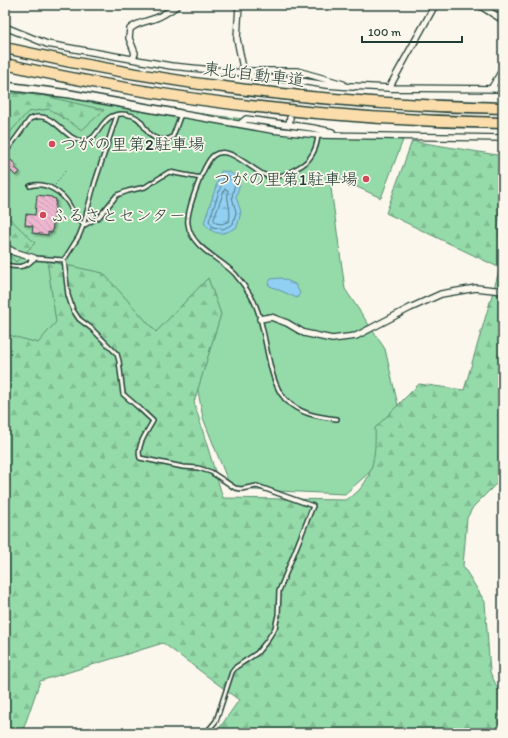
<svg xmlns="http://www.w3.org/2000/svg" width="508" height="738" font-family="Itim,'Klee One',sans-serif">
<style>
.green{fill:#95dba9;stroke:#5a8c6e}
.forest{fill:url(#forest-firs);stroke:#5a8c6e}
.water{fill:url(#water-ripples);stroke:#6495a7}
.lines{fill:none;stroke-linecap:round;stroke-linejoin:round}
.shore{stroke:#4d7880;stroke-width:1}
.building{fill:url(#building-back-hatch);stroke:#1f3d34;filter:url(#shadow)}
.minor-tunnel{stroke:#cfd2c7;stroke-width:5.5;stroke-dasharray:5.5 3;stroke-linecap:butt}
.service-casing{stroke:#1f3d34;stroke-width:6}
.minor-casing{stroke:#1f3d34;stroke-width:8}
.tertiary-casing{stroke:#1f3d34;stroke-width:10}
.motorway-casing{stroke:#1f3d34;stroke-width:13}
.path{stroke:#1f3d34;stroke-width:1;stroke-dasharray:1 3;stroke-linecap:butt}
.service{stroke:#fbf7ec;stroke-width:3}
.minor{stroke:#fbf7ec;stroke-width:5.5}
.tertiary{stroke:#fbf7ec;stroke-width:7}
.motorway{stroke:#faddab;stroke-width:10}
.poi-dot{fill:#d1495b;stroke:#fbf7ec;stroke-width:1.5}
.labels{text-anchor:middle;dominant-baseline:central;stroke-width:3.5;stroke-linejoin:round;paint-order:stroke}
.street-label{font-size:17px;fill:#1f3d34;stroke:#fbf7ec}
.poi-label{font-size:17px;fill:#1f3d34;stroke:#fbf7ec;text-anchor:start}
</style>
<defs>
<pattern id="forest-firs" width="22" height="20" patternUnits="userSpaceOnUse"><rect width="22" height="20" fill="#95dba9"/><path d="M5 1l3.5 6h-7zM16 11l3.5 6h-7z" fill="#80bd92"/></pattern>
<pattern id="water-ripples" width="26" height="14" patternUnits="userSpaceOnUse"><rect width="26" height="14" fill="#92d0f3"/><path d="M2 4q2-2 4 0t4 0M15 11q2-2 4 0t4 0" fill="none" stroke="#77aac6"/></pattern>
<pattern id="building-back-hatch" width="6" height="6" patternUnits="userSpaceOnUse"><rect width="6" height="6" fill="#edb7cf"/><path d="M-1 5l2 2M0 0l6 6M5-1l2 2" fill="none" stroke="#cb9eb2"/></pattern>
<filter id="shadow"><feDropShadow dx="2" dy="2" stdDeviation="1" flood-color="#0004"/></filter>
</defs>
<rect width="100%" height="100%" fill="#fbf7ec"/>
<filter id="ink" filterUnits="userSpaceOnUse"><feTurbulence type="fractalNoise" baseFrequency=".025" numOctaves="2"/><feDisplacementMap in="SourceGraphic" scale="8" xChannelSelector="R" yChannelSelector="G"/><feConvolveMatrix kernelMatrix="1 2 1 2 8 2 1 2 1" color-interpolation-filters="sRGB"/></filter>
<g filter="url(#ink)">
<path class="green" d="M 5,88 L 403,140 L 381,198 L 329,174 L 345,289 L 385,349 L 406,440 L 345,494 L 231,489 L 203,418 L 186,327 L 118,360 L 5,338 Z"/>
<path class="forest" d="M 8,93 L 41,95 L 104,110 L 82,130 L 49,109 L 28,112 L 5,138 L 5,106 Z
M 412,141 L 503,156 L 498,232 L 503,234 L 503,477 L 473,507 L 467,518 L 463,566 L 485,602 L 490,672 L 503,700 L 503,733 L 216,733 L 239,700 L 163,643 L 40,681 L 22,733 L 5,733 L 5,334 L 38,343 L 56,322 L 47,261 L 103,273 L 156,332 L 208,278 L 221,314 L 194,402 L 223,498 L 345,500 C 349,497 353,496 356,493 C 374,477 376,450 375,428 L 419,384 L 464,390 L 500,268 L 386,213 Z
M 5,214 L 35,243 L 16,262 L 5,251 Z"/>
<path class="water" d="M 221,171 C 231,171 235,175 240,183 L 236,197 L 241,212 L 237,227 C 222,235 216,237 204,223 Z
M 281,278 L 295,284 L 300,293 L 297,298 L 270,286 L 268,284 L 271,279 Z"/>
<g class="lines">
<path class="shore" d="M 226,175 L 232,178 L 235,183 L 232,197 L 236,212 L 233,224 L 223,229 L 213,227 L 209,221 L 224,177 Z
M 225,189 L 228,190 C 226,201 232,210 229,221 L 222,224 L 216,223 L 214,220 Z"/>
</g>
<path class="building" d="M 11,160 L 16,165 L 14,167 L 20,172 L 16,176 L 5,165 Z
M 37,195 L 52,197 L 52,198 L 56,199 L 52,233 L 48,232 L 48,235 L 32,233 L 33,226 L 25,225 L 26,214 L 35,215 Z"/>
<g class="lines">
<path class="minor-tunnel" d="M 290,112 L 294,86"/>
<defs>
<path id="service" d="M 318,135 C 317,148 311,161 299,167 C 292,171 283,177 274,177 C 256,178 232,143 214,155 C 204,162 186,212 188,224 C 191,248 220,258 235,274 C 241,281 246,288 251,296 C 268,324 265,377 285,399 C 299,414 318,417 337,419
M 5,153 L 30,119 C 53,108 63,140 83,141 C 102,142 99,105 133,116 C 146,120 143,136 159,139 C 165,141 169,140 173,136 L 181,114
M 201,178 L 169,172 L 145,187 L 128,191 L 117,195 L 99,217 L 83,226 L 79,236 L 64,260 L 68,295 L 73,310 L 79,319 L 91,328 L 117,354 L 119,361 L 123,394 L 138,407 L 153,421 C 147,432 136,446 140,458 L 183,467 L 198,468 L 211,472 L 235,488 L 241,489 L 257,486 L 313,506 L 279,591 L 278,615 L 275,628 L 266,642 L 257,653 L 236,667 L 232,672 L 216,721 L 206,733
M 30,186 C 46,181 63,193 70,206 C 74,214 75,221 84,224
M 83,226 L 95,182 L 117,115
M 5,265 C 17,267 26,269 34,258 L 64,260"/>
<path id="minor" d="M 239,5 L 237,39 L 244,73
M 479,5 L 503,20
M 5,6 L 6,5
M 5,27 L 47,44 L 171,66 L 244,73 L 253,77 L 294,80 L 326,85 L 353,87
M 133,59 L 135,53 L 129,38 L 130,29 C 137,22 146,22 156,18 C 164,15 171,10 178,5
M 244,73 L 250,71 L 297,71 L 343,84
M 351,86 L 389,88 L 503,89
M 389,88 L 435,5
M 491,89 L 503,69
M 181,114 L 272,130 L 318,135 L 503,138
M 240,124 L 246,119 L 313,128 L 332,132
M 289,125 L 290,118
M 5,247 L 14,252 L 34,258
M 260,319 L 271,317 L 287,323 L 304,333 L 332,339 L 356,336 L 410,308 L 441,294 L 476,288 L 503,291"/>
<path id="tertiary" d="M 5,86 L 70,94 L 181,114"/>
<path id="motorway" d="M 5,48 C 168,85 335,105 503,108
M 5,64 C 168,101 336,120 503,123"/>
</defs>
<use href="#service" class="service-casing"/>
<use href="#minor" class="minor-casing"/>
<use href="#tertiary" class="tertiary-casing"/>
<use href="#motorway" class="motorway-casing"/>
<path class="path" d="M 55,185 L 66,170"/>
<use href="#service" class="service"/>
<use href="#minor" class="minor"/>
<use href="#tertiary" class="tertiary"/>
<use href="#motorway" class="motorway"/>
</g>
</g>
<g class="poi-dot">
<circle cx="52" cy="144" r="4"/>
<circle cx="366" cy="179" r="4"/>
<circle cx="43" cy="215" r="4"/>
</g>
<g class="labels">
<g class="street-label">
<text transform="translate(254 74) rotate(7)">東北自動車道</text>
</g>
<g class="poi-label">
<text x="60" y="144">つがの里第2駐車場</text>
<text x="358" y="179" text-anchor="end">つがの里第1駐車場</text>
<text x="51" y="215">ふるさとセンター</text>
</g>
</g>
<rect width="508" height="738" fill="none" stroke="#fbf7ec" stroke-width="20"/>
<rect x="10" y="10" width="488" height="718" fill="none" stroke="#1f3d34" stroke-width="1.5" filter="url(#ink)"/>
<path d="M362 36v6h100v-6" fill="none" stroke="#1f3d34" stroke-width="2"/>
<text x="368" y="36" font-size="12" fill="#1f3d34" stroke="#fbf7ec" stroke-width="3" paint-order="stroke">100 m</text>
</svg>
